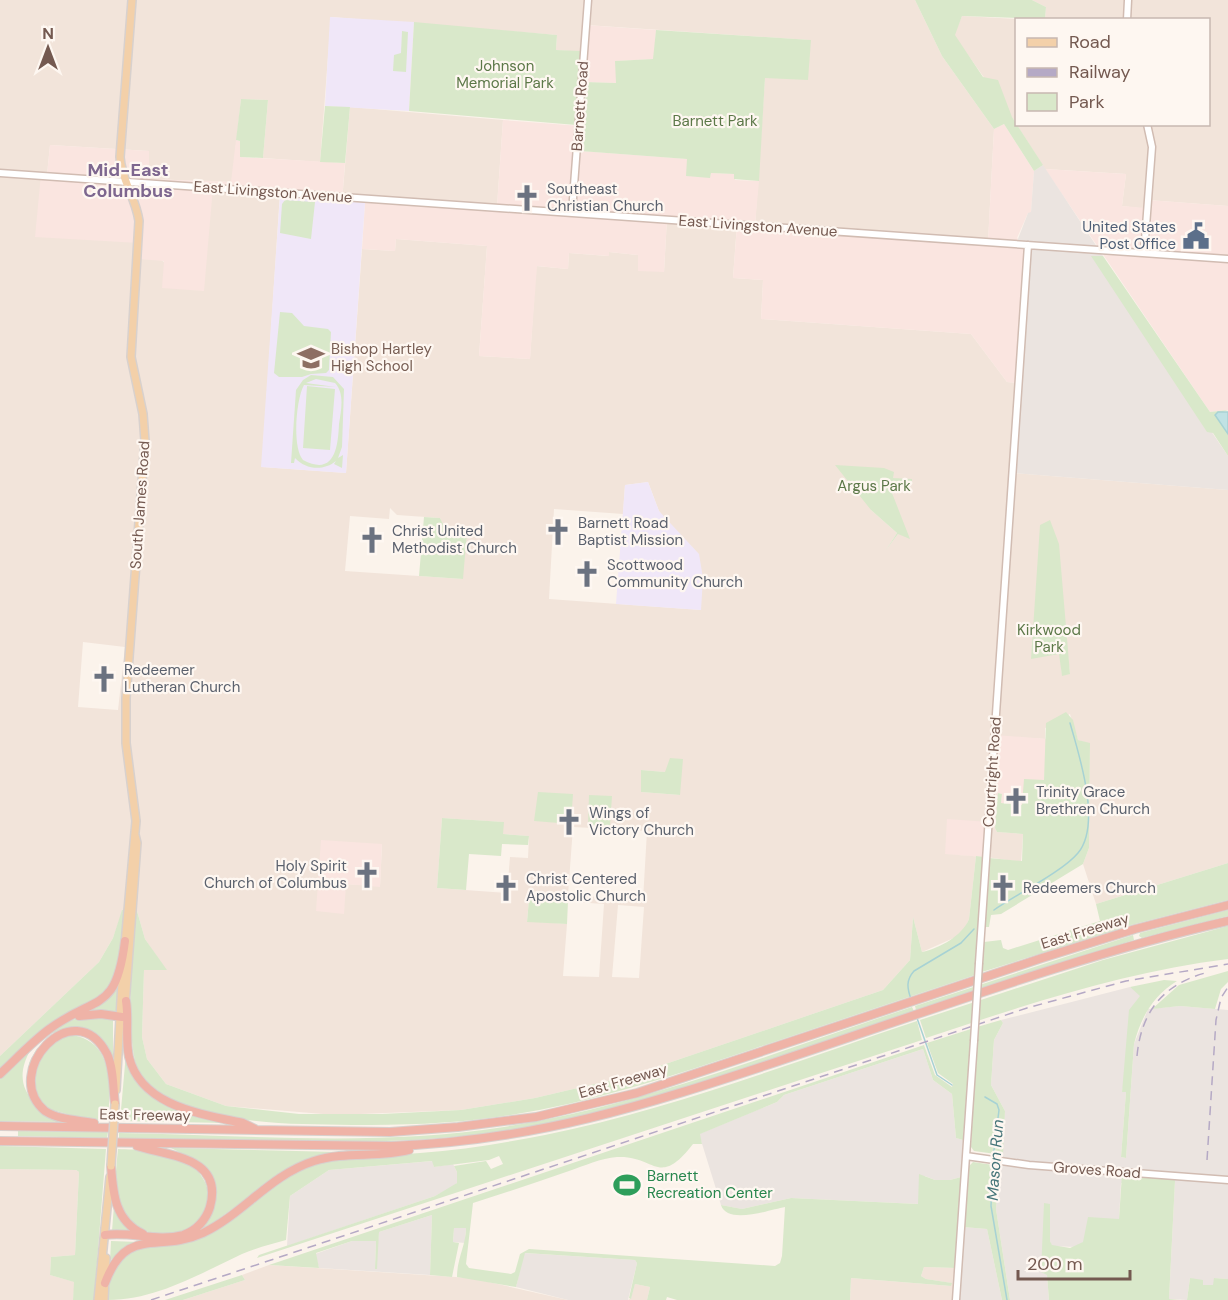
<svg xmlns="http://www.w3.org/2000/svg" width="1228" height="1300" font-family="'DM Sans',sans-serif">
<style>
.residential{fill:#f2e4da;fill-rule:evenodd}
.commercial{fill:#fae5e0}
.industrial{fill:#ebe4e0}
.education{fill:#f0e7f8}
.green{fill:#d9e8ca;fill-rule:evenodd}
.water{fill:#c0e2e4;stroke:#a7d2d4;stroke-width:1.5}
.lines{fill:none;stroke-linecap:round;stroke-linejoin:round}
.stream{stroke:#a7d2d4;stroke-width:1.5}
.secondary-casing{stroke:#d1bcb2;stroke-width:9}
.primary-casing{stroke:#d8d1ce;stroke-width:10}
.highway-casing{stroke:#d8d1ce;stroke-width:10}
.secondary{stroke:#fff;stroke-width:6}
.primary{stroke:#f3d0a9;stroke-width:7}
.highway{stroke:#efb3a7;stroke-width:8}
.rail{stroke:#b5a9c5;stroke-width:1.5;stroke-dasharray:9 6;stroke-linecap:butt}
.secondary-bridge-casing{stroke:#d1bcb2;stroke-width:9;stroke-linecap:butt}
.primary-bridge-casing{stroke:#d8d1ce;stroke-width:10;stroke-linecap:butt}
.secondary-bridge{stroke:#fff;stroke-width:6}
.primary-bridge{stroke:#f3d0a9;stroke-width:7}
.labels{text-anchor:middle;dominant-baseline:central;stroke-width:4.5;stroke-linejoin:round;paint-order:stroke}
.park-label{font-size:15px;fill:#5c7848;stroke:#fef7f1}
.street-label{font-size:15px;fill:#745950;stroke:#fef7f1}
.worship-label{font-size:15px;fill:#5b616d;stroke:#fef7f1;text-anchor:start}
.service-label{font-size:15px;fill:#4e5e75;stroke:#fef7f1;text-anchor:end}
.education-label{font-size:15px;fill:#785e54;stroke:#fef7f1;text-anchor:start}
.leisure-label{font-size:15px;fill:#27864d;stroke:#fef7f1;text-anchor:start}
.water-label{font-size:16px;font-style:italic;fill:#447478;stroke:#fef7f1}
.quarter-label{font-size:18px;font-weight:bold;fill:#7e678f;stroke:#fef7f1}
</style>
<rect width="100%" height="100%" fill="#fbf3eb"/>
<path class="residential" d="M 0,0 L 915,0 L 942,56 L 994,129 L 988,242 L 755,226 L 765,78 L 810,40 L 586,25 L 584,52 L 556,50 L 557,35 L 331,17 L 320,162 L 263,158 L 268,100 L 241,99 L 232,182 L 148,179 L 149,151 L 50,145 L 47,175 L 203,291 L 212,187 L 280,192 L 262,467 L 346,473 L 362,249 L 395,251 L 396,239 L 487,246 L 479,356 L 530,359 L 536,266 L 568,269 L 569,253 L 608,256 L 609,252 L 638,255 L 664,272 L 667,218 L 737,224 L 733,278 L 763,280 L 761,319 L 971,334 L 1007,382 L 1019,383 L 1013,473 L 1228,490 L 1228,863 L 1096,904 L 1083,864 L 1089,848 L 1090,744 L 1078,740 L 1070,714 L 1045,728 L 1045,739 L 996,736 L 992,793 L 998,793 L 995,828 L 997,832 L 1023,834 L 1021,862 L 986,857 L 945,854 L 976,856 L 969,919 L 965,928 L 956,937 L 922,952 L 913,917 L 910,960 L 883,990 L 633,1075 L 535,1098 L 461,1110 L 335,1115 L 226,1106 L 166,1084 L 147,1059 L 142,1037 L 144,970 L 166,970 L 145,939 L 137,911 L 123,910 L 113,938 L 99,962 L 0,1056 ZM 893,478 L 912,483 L 893,481 L 892,493 L 898,534 L 886,550 L 897,533 L 871,510 ZM 648,482 L 659,511 L 674,530 L 701,610 L 549,599 L 554,509 L 623,514 L 625,485 ZM 390,508 L 397,515 L 440,518 L 463,579 L 345,571 L 350,516 L 389,519 ZM 1065,632 L 1070,673 L 1062,675 L 1060,654 ZM 83,642 L 125,647 L 118,710 L 78,707 ZM 641,770 L 665,772 L 680,795 L 641,792 ZM 442,818 L 503,822 L 503,834 L 529,836 L 528,858 L 510,857 L 507,893 L 437,888 ZM 573,827 L 647,831 L 643,900 L 568,895 ZM 382,844 L 380,886 L 346,884 ZM 529,899 L 604,904 L 599,977 L 563,976 L 567,924 L 527,921 ZM 618,905 L 644,907 L 639,978 L 612,977 Z
M 1032,0 L 1228,0 L 1228,206 L 1148,200 L 1147,209 L 1122,206 L 1126,174 L 1045,169 L 1017,125 L 1208,124 L 1208,20 L 1045,19 L 1046,7 Z
M 962,16 L 1019,19 L 1016,123 L 954,35 Z
M 350,107 L 503,120 L 497,206 L 366,198 L 365,203 L 342,201 Z
M 0,1169 L 76,1170 L 79,1172 L 75,1255 L 51,1257 L 50,1275 L 75,1282 L 73,1300 L 0,1300 Z
M 269,1265 L 471,1278 L 568,1300 L 183,1300 L 245,1280 L 242,1275 Z
M 924,1267 L 956,1268 L 954,1300 L 850,1300 L 851,1278 L 951,1286 L 951,1283 L 926,1279 L 921,1276 Z
M 635,1284 L 650,1287 L 647,1300 L 628,1300 L 631,1298 Z"/>
<path class="commercial" d="M 585,25 L 656,30 L 654,59 L 616,61 L 616,83 L 579,82 Z
M 503,120 L 581,126 L 580,151 L 688,159 L 687,176 L 710,177 L 711,173 L 735,174 L 735,180 L 759,181 L 755,225 L 988,241 L 994,129 L 1004,124 L 1034,171 L 1031,213 L 1028,213 L 1017,238 L 1027,245 L 1019,383 L 1007,382 L 971,334 L 761,319 L 763,280 L 733,278 L 737,225 L 667,219 L 664,272 L 638,271 L 638,255 L 609,252 L 609,256 L 569,253 L 568,269 L 537,266 L 530,359 L 479,356 L 487,246 L 396,239 L 395,251 L 362,249 L 365,203 L 366,198 L 497,206 Z
M 236,140 L 240,141 L 240,157 L 345,163 L 342,201 L 280,196 L 280,193 L 213,187 L 204,291 L 162,288 L 164,261 L 138,259 L 139,243 L 35,237 L 41,174 L 47,175 L 50,145 L 149,151 L 149,179 L 231,182 Z
M 1045,169 L 1126,174 L 1122,206 L 1147,208 L 1148,200 L 1228,206 L 1228,410 L 1210,412 Z
M 995,735 L 1048,739 L 1044,780 L 1022,805 L 1001,803 L 1002,794 L 991,793 Z
M 947,819 L 989,822 L 986,857 L 945,854 Z
M 321,840 L 382,844 L 380,887 L 346,884 L 344,914 L 316,911 Z"/>
<path class="industrial" d="M 1043,165 L 1103,256 L 1092,256 L 1228,456 L 1228,490 L 1013,473 L 1027,245 L 1016,244 L 1028,213 L 1031,212 L 1034,171 Z
M 1130,987 L 1141,995 L 1122,1092 L 1126,1092 L 1121,1157 L 1126,1158 L 1134,1044 L 1148,1009 L 1180,1006 L 1228,1010 L 1228,1279 L 1214,1278 L 1214,1285 L 1203,1285 L 1190,1278 L 1187,1300 L 1169,1299 L 1175,1181 L 1121,1183 L 1119,1219 L 1076,1247 L 1052,1246 L 1050,1241 L 1050,1204 L 1047,1275 L 1049,1300 L 1010,1300 L 996,1209 L 1005,1111 L 991,1085 L 994,1040 L 1003,1023 L 1001,1020 Z
M 923,1049 L 933,1080 L 952,1094 L 956,1138 L 963,1140 L 961,1177 L 950,1180 L 935,1180 L 925,1176 L 919,1204 L 791,1198 L 742,1209 L 721,1205 L 699,1134 L 777,1102 L 784,1095 Z
M 433,1161 L 434,1167 L 453,1164 L 457,1172 L 457,1183 L 454,1186 L 435,1196 L 287,1246 L 290,1196 L 329,1170 Z
M 432,1215 L 430,1275 L 319,1268 L 315,1254 L 352,1241 L 376,1241 L 375,1269 L 379,1232 Z
M 454,1227 L 466,1228 L 465,1243 L 453,1242 Z
M 963,1227 L 987,1229 L 1002,1300 L 958,1300 Z
M 524,1253 L 635,1260 L 637,1263 L 628,1300 L 568,1300 L 516,1287 Z"/>
<path class="education" d="M 330,17 L 414,22 L 409,111 L 325,106 Z
M 280,196 L 365,203 L 346,473 L 261,467 Z
M 648,482 L 659,511 L 699,554 L 703,578 L 701,610 L 616,604 L 625,485 Z"/>
<path class="green" d="M 915,0 L 1032,0 L 1046,7 L 1045,19 L 962,16 L 955,35 L 983,77 L 998,80 L 1012,117 L 1043,165 L 1034,171 L 1004,124 L 994,129 L 942,56 Z
M 414,22 L 557,35 L 556,50 L 581,51 L 576,125 L 409,111 Z
M 656,30 L 811,40 L 808,80 L 765,78 L 759,181 L 734,179 L 734,174 L 711,173 L 710,178 L 686,176 L 687,159 L 580,151 L 584,82 L 616,83 L 615,61 L 653,59 Z
M 402,31 L 408,32 L 406,72 L 393,71 L 394,55 L 401,53 Z
M 241,99 L 268,100 L 263,158 L 240,157 L 240,141 L 236,140 Z
M 325,106 L 350,107 L 345,163 L 320,162 Z
M 285,200 L 315,202 L 311,239 L 280,233 L 282,204 Z
M 1091,256 L 1103,256 L 1210,412 L 1228,410 L 1215,415 L 1228,434 L 1228,456 L 1213,433 L 1207,432 Z
M 280,312 L 292,313 L 304,326 L 328,329 L 331,332 L 329,370 L 326,373 L 311,374 L 302,377 L 279,377 L 274,373 Z
M 311,375 L 333,377 L 344,389 L 342,447 L 338,458 L 343,455 L 342,468 L 334,464 L 336,461 C 324,471 306,470 295,458 L 294,463 L 291,463 L 296,390 L 303,380 ZM 316,379 L 335,383 C 345,394 341,410 339,424 C 338,446 335,477 303,460 C 292,448 296,399 304,385 L 336,387 L 306,383 Z
M 307,386 L 335,389 L 330,450 L 303,448 Z
M 835,465 L 884,468 L 894,472 L 893,478 L 912,479 L 912,483 L 893,481 L 892,493 L 910,539 L 898,534 L 886,550 L 897,533 L 871,510 Z
M 424,517 L 440,518 L 446,530 L 467,532 L 463,579 L 419,576 Z
M 1050,520 L 1059,544 L 1070,674 L 1062,676 L 1059,654 L 1031,659 L 1040,525 Z
M 1066,712 L 1073,720 L 1078,740 L 1090,743 L 1089,848 L 1083,864 L 1001,914 L 991,915 L 989,927 L 985,927 L 989,858 L 1022,861 L 1023,834 L 997,832 L 995,828 L 998,793 L 1002,794 L 1001,803 L 1022,805 L 1024,779 L 1044,780 L 1046,723 Z
M 670,758 L 683,759 L 680,795 L 641,792 L 641,770 L 665,772 Z
M 538,792 L 573,794 L 571,824 L 534,821 Z
M 589,795 L 612,796 L 610,826 L 588,825 Z
M 442,818 L 504,822 L 503,834 L 529,836 L 528,845 L 502,844 L 501,856 L 469,854 L 466,890 L 437,888 Z
M 976,856 L 983,857 L 975,975 C 901,1000 827,1024 753,1049 C 669,1077 585,1105 497,1117 C 449,1124 401,1125 352,1125 C 317,1124 283,1125 248,1120 C 215,1115 166,1107 143,1080 C 123,1056 132,945 135,911 L 137,911 L 145,939 L 167,970 L 144,970 L 142,1037 L 147,1059 L 166,1084 L 226,1106 L 299,1114 L 382,1114 L 461,1110 L 535,1098 L 633,1075 L 883,990 L 910,960 L 913,917 L 922,952 C 940,948 962,936 969,919 Z
M 1228,863 L 1228,900 L 1131,925 L 982,972 L 984,942 L 1001,940 L 1003,948 L 1008,950 L 1100,921 L 1096,904 Z
M 529,899 L 568,901 L 567,924 L 527,922 Z
M 122,910 L 125,910 L 117,969 L 106,993 L 61,1018 L 0,1070 L 0,1056 L 99,962 L 113,938 Z
M 1228,910 L 1228,916 L 1142,938 L 1139,936 L 1140,933 Z
M 1228,926 L 1228,959 C 1123,972 1025,1005 926,1038 L 920,1020 L 1103,960 Z
M 1133,935 L 1134,940 L 916,1010 L 915,1006 Z
M 1228,971 L 1228,982 L 1221,989 L 1215,1009 L 1180,1006 L 1152,1009 L 1179,985 Z
M 1164,980 L 1177,981 C 1153,996 1141,1017 1134,1044 L 1126,1158 L 1121,1157 L 1126,1092 L 1122,1092 L 1129,1010 L 1140,996 L 1130,987 Z
M 118,986 L 116,1013 L 88,1012 L 110,996 Z
M 912,1007 L 914,1011 C 790,1053 665,1104 536,1126 C 398,1151 257,1140 119,1138 L 119,1133 C 246,1135 377,1147 504,1127 C 644,1105 778,1051 912,1007 Z
M 78,1018 L 113,1018 L 113,1061 L 100,1042 L 66,1030 L 48,1034 L 64,1023 Z
M 1001,1020 L 1003,1023 L 994,1040 L 991,1085 L 1005,1111 L 1003,1155 L 974,1151 L 971,1147 L 977,1027 Z
M 917,1021 L 922,1040 L 257,1258 L 259,1255 L 435,1196 L 457,1183 L 457,1172 L 454,1166 L 486,1161 L 491,1169 L 503,1164 L 499,1156 L 489,1160 L 434,1167 L 432,1161 L 329,1170 L 290,1196 L 286,1240 C 271,1244 256,1248 242,1254 C 199,1274 156,1300 108,1300 C 109,1282 112,1268 125,1255 C 140,1240 178,1249 199,1239 C 238,1220 266,1181 308,1166 C 343,1155 383,1156 420,1153 C 462,1150 504,1143 545,1135 C 672,1109 794,1062 917,1021 Z
M 971,1029 L 963,1140 L 956,1138 L 952,1094 L 933,1080 L 923,1049 L 784,1095 L 777,1102 L 700,1134 L 702,1144 L 693,1144 C 658,1189 656,1155 617,1157 C 601,1158 584,1166 569,1171 C 537,1182 505,1193 473,1203 L 466,1264 L 469,1268 L 511,1274 L 515,1272 L 520,1254 L 529,1249 L 775,1266 L 780,1263 L 782,1256 L 785,1207 C 769,1210 727,1225 721,1205 L 742,1209 L 791,1198 L 918,1204 L 919,1174 L 935,1180 L 950,1180 L 961,1177 L 956,1268 L 924,1267 L 921,1276 L 926,1279 L 952,1283 L 951,1286 L 851,1278 L 850,1300 L 677,1300 L 667,1297 L 666,1300 L 647,1300 L 650,1287 L 635,1284 L 631,1299 L 629,1298 L 637,1263 L 635,1260 L 525,1253 L 516,1287 L 457,1277 C 457,1258 466,1245 466,1228 L 454,1228 L 453,1242 L 459,1243 L 452,1277 L 430,1275 L 432,1215 L 379,1232 L 377,1269 L 375,1269 L 376,1241 L 352,1241 L 316,1253 L 319,1268 L 269,1265 L 924,1045 L 935,1075 L 952,1087 L 953,1084 L 938,1073 L 927,1043 Z
M 72,1035 C 115,1042 110,1087 108,1121 L 84,1119 L 46,1108 L 28,1081 L 29,1063 L 36,1050 L 47,1040 Z
M 31,1049 C 10,1085 31,1106 64,1122 L 0,1121 L 0,1076 Z
M 126,1053 L 149,1092 L 228,1123 L 120,1121 Z
M 18,1131 L 108,1132 L 107,1138 L 18,1136 Z
M 0,1146 L 106,1149 L 94,1300 L 73,1300 L 74,1282 L 50,1275 L 51,1257 L 75,1255 L 79,1172 L 76,1170 L 0,1169 Z
M 171,1148 L 338,1152 L 339,1153 L 268,1183 L 210,1225 L 195,1231 L 214,1195 L 197,1161 Z
M 118,1149 C 136,1150 164,1149 181,1158 C 233,1188 205,1244 152,1233 C 142,1231 130,1225 125,1216 C 112,1198 116,1170 118,1149 Z
M 973,1162 L 1000,1166 L 996,1209 L 1010,1300 L 1002,1300 L 987,1229 L 963,1227 L 968,1167 Z
M 1122,1174 L 1173,1178 L 1175,1181 L 1169,1299 L 1180,1300 L 1049,1300 L 1047,1275 L 1041,1272 L 1044,1203 L 1050,1204 L 1050,1241 L 1052,1245 L 1070,1248 L 1083,1242 L 1088,1217 L 1119,1219 Z
M 114,1205 L 133,1233 L 112,1231 Z
M 111,1241 L 139,1242 L 122,1249 L 110,1261 Z
M 242,1275 L 245,1280 L 183,1300 L 165,1300 Z
M 1190,1278 L 1203,1280 L 1203,1285 L 1213,1285 L 1214,1278 L 1228,1279 L 1228,1300 L 1187,1300 Z"/>
<path class="water" d="M 1228,412 L 1228,434 L 1215,415 L 1218,412 Z"/>
<g class="lines">
<path class="stream" d="M 994,910 C 1017,894 1062,872 1078,853 C 1102,824 1079,755 1070,723
M 911,999 C 907,988 906,980 914,971 L 961,943 L 974,929
M 917,1018 L 937,1075 L 952,1085
M 985,1097 L 997,1104 L 999,1110 L 993,1158
M 993,1163 L 991,1206 L 1007,1300"/>
<defs>
<path id="secondary" d="M 1127,20 L 1128,0
M 0,173 L 1228,259
M 572,212 L 588,0
M 1144,253 L 1152,147 L 1147,124
M 979,963 L 1028,245
M 966,1156 L 1029,1165 L 1228,1180
M 956,1300 L 974,1041"/>
<path id="primary" d="M 125,944 L 136,821 L 126,743 L 126,698 L 145,441 L 143,414 L 131,357 L 139,221 C 136,198 121,179 120,157 L 132,0
M 125,1005 L 137,843 L 135,835
M 116,1090 L 123,964
M 98,1300 L 110,1177
M 104,1300 L 106,1258"/>
<path id="highway" d="M 126,1001 C 129,1019 125,1039 129,1057 C 141,1106 201,1114 243,1123 L 255,1129
M 79,1016 L 101,1014 L 122,1017
M 0,1074 C 16,1059 31,1043 48,1030 C 96,994 116,1014 125,941
M 94,1123 C 77,1120 59,1120 45,1111 C 0,1073 74,991 107,1054 C 114,1069 113,1089 115,1104
M 0,1126 L 390,1132 L 458,1127 L 536,1117 L 637,1093 L 1042,958 L 1135,929 L 1228,905
M 0,1141 L 392,1146 C 534,1141 646,1105 779,1061 C 927,1012 1075,956 1228,921
M 111,1166 C 113,1194 115,1221 143,1234
M 105,1235 C 130,1231 157,1242 183,1235 C 196,1231 206,1220 210,1207 C 224,1156 167,1156 137,1146
M 105,1283 C 127,1224 158,1254 203,1233 C 243,1214 270,1175 314,1161 C 345,1151 378,1158 409,1150"/>
</defs>
<use href="#secondary" class="secondary-casing"/>
<use href="#primary" class="primary-casing"/>
<use href="#highway" class="highway-casing"/>
<use href="#secondary" class="secondary"/>
<use href="#primary" class="primary"/>
<use href="#highway" class="highway"/>
<path class="rail" d="M 1137,1056 C 1141,1013 1162,985 1205,973
M 1207,1160 L 1216,1020 L 1221,998 L 1228,987
M 151,1300 L 1027,1008 L 1126,981 L 1228,964"/>
<defs>
<path id="secondary-bridge" d="M 974,1041 L 979,963"/>
<path id="primary-bridge" d="M 111,1166 L 115,1104"/>
</defs>
<use href="#secondary-bridge" class="secondary-bridge-casing"/>
<use href="#primary-bridge" class="primary-bridge-casing"/>
<use href="#secondary-bridge" class="secondary-bridge"/>
<use href="#primary-bridge" class="primary-bridge"/>
</g>
<defs>
<symbol id="church-bare" viewBox="-9 -9 18 18"><path d="M-1.2-6h2.4v3.5h3.3v2.4h-3.3V6h-2.4V-.1h-3.3v-2.4h3.3Z" fill="#6b7280" stroke="#fef7f1" stroke-width="2.5" paint-order="stroke"/></symbol>
<symbol id="civic-bare" viewBox="-9 -9 18 18"><path d="M-.6-6.5H3V-4.5H.6V-3L4-1V1h2V6H-6V1h2V-1L-.6-3ZM-1.2 2.5V6h2.4V2.5Z" fill="#5c6f8a" stroke="#fef7f1" stroke-width="2.5" paint-order="stroke"/></symbol>
<symbol id="school-bare" viewBox="-9 -9 18 18"><path d="M0-5L7-2L0 1L-7-2ZM-4 1L0 2.5L4 1V4Q0 6-4 4Z" fill="#8d6e63" stroke="#fef7f1" stroke-width="2.5" paint-order="stroke"/></symbol>
<symbol id="stadium-bare" viewBox="-9 -9 18 18"><path d="M0-5a6.5 5 0 1 0 0 10a6.5 5 0 1 0 0-10ZM-3.5-1.8h7v3.6h-7Z" fill="#2e9e5b" stroke="#fef7f1" stroke-width="2.5" paint-order="stroke"/></symbol>
</defs>
<g fill-rule="evenodd">
<use href="#church-bare" x="508" y="179" width="38" height="38"/>
<use href="#civic-bare" x="1177" y="217" width="38" height="38"/>
<use href="#school-bare" x="292" y="339" width="38" height="38"/>
<use href="#church-bare" x="539" y="513" width="38" height="38"/>
<use href="#church-bare" x="353" y="521" width="38" height="38"/>
<use href="#church-bare" x="568" y="555" width="38" height="38"/>
<use href="#church-bare" x="85" y="660" width="38" height="38"/>
<use href="#church-bare" x="997" y="782" width="38" height="38"/>
<use href="#church-bare" x="550" y="803" width="38" height="38"/>
<use href="#church-bare" x="348" y="856" width="38" height="38"/>
<use href="#church-bare" x="487" y="869" width="38" height="38"/>
<use href="#church-bare" x="984" y="869" width="38" height="38"/>
<use href="#stadium-bare" x="608" y="1166" width="38" height="38"/>
</g>
<g class="labels">
<g class="park-label">
<text x="505" y="66">Johnson<tspan x="505" dy="17">Memorial Park</tspan></text>
<text x="715" y="121">Barnett Park</text>
<text x="874" y="486">Argus Park</text>
<text x="1049" y="630">Kirkwood<tspan x="1049" dy="17">Park</tspan></text>
</g>
<g class="street-label">
<text transform="translate(580 106) rotate(-86)">Barnett Road</text>
<text transform="translate(273 192) rotate(4)">East Livingston Avenue</text>
<text transform="translate(758 226) rotate(4)">East Livingston Avenue</text>
<text transform="translate(140 505) rotate(-86)">South James Road</text>
<text transform="translate(992 772) rotate(-86)">Courtright Road</text>
<text transform="translate(1085 931) rotate(-17)">East Freeway</text>
<text transform="translate(623 1081) rotate(-16)">East Freeway</text>
<text transform="translate(145 1115) rotate(1)">East Freeway</text>
<text transform="translate(1097 1170) rotate(4)">Groves Road</text>
</g>
<g class="worship-label">
<text x="547" y="189">Southeast<tspan x="547" dy="17">Christian Church</tspan></text>
<text x="578" y="523">Barnett Road<tspan x="578" dy="17">Baptist Mission</tspan></text>
<text x="392" y="531">Christ United<tspan x="392" dy="17">Methodist Church</tspan></text>
<text x="607" y="565">Scottwood<tspan x="607" dy="17">Community Church</tspan></text>
<text x="124" y="670">Redeemer<tspan x="124" dy="17">Lutheran Church</tspan></text>
<text x="1036" y="792">Trinity Grace<tspan x="1036" dy="17">Brethren Church</tspan></text>
<text x="589" y="813">Wings of<tspan x="589" dy="17">Victory Church</tspan></text>
<text x="347" y="866" text-anchor="end">Holy Spirit<tspan x="347" dy="17">Church of Columbus</tspan></text>
<text x="526" y="879">Christ Centered<tspan x="526" dy="17">Apostolic Church</tspan></text>
<text x="1023" y="888">Redeemers Church</text>
</g>
<g class="service-label">
<text x="1176" y="227">United States<tspan x="1176" dy="17">Post Office</tspan></text>
</g>
<g class="education-label">
<text x="331" y="349">Bishop Hartley<tspan x="331" dy="17">High School</tspan></text>
</g>
<g class="leisure-label">
<text x="647" y="1176">Barnett<tspan x="647" dy="17">Recreation Center</tspan></text>
</g>
<g class="water-label">
<text transform="translate(995 1160) rotate(-86)">Mason Run</text>
</g>
<g class="quarter-label">
<text x="128" y="170">Mid-East<tspan x="128" dy="21">Columbus</tspan></text>
</g>
</g>
<rect x="1015" y="18" width="195" height="108" fill="#fef7f1" stroke="#c7b8b1" stroke-width="1.5"/>
<rect x="1027" y="38" width="30" height="9" fill="#f3d0a9" stroke="#c7b8b1" stroke-width="1.5"/>
<text x="1069" y="48" font-size="18" fill="#745950">Road</text>
<rect x="1027" y="68" width="30" height="9" fill="#b5a9c5" stroke="#c7b8b1" stroke-width="1.5"/>
<text x="1069" y="78" font-size="18" fill="#745950">Railway</text>
<rect x="1027" y="93" width="30" height="18" fill="#d9e8ca" stroke="#c7b8b1" stroke-width="1.5"/>
<text x="1069" y="108" font-size="18" fill="#745950">Park</text>
<g transform="translate(48 48)" stroke="#fef7f1" stroke-width="4.5" paint-order="stroke">
<path d="M0-4.5L10 22L0 15L-10 22Z" fill="#745950"/>
<text y="-9" font-size="16" font-weight="bold" text-anchor="middle" fill="#745950">N</text>
</g>
<path d="M1018 1270v9h112v-9" fill="none" stroke="#745950" stroke-width="3"/>
<text x="1027" y="1270" font-size="18" fill="#745950" stroke="#fef7f1" stroke-width="4.5" paint-order="stroke">200 m</text>
</svg>
